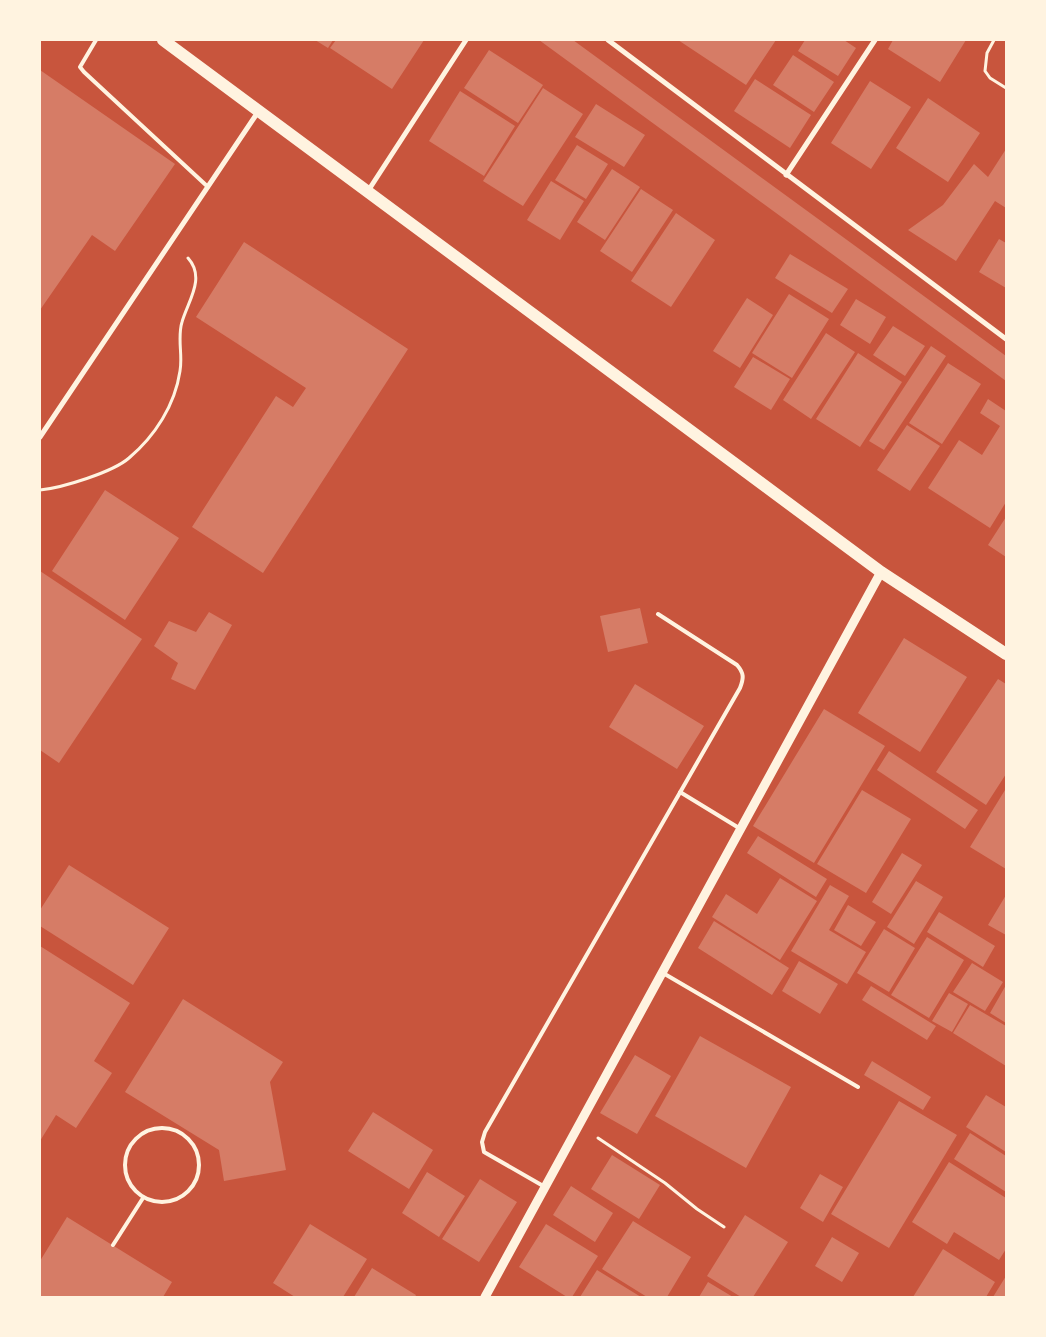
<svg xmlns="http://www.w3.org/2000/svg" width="1046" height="1337" font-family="'Playfair Display',serif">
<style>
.building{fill:#d67c66}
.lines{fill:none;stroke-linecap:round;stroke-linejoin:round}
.path{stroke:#fff3e0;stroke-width:3}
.service{stroke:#fff3e0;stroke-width:4}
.minor{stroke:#fff3e0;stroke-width:5}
.tertiary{stroke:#fff3e0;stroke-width:9}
.primary{stroke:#fff3e0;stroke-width:12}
</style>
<rect width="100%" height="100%" fill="#c8553d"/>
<path class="building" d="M 315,40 L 333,40 L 328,48 Z
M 336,40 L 424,40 L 392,89 L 330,48 Z
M 539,40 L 573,40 L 1006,356 L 1006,381 Z
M 678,40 L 776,40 L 746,85 Z
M 805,40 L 844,40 L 856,48 L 838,76 L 798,51 Z
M 893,40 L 966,40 L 940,82 L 888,49 Z
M 489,50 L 543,85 L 518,123 L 464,88 Z
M 793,55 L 834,82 L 814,112 L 773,85 Z
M 40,70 L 175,164 L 115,251 L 92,235 L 40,310 Z
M 755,79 L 811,115 L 790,148 L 734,111 Z
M 870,81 L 911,107 L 871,169 L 831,143 Z
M 543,88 L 583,114 L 523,206 L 483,181 Z
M 460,91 L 515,126 L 484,176 L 429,141 Z
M 928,98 L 980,133 L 948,182 L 896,148 Z
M 596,104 L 645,135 L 624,167 L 575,137 Z
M 577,145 L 608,164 L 586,199 L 555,180 Z
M 1006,149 L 1006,208 L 995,201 L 956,261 L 908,230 L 943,205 L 974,164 L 988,177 Z
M 612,169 L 640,187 L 605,240 L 577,222 Z
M 551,181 L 584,201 L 560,240 L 527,220 Z
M 641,189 L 673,210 L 632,272 L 600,251 Z
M 676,213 L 715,240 L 671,307 L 631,281 Z
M 999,239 L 1006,243 L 1006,288 L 979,272 Z
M 244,242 L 408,349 L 263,573 L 192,527 L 276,396 L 293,407 L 306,388 L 196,317 Z
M 790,254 L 848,289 L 832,313 L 775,278 Z
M 789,294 L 829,319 L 792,378 L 752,353 Z
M 747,298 L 773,315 L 740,368 L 713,351 Z
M 856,299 L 886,317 L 870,344 L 840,325 Z
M 893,326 L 925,346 L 905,376 L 873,355 Z
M 826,333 L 855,352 L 811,419 L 783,400 Z
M 931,346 L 946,356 L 884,450 L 869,441 Z
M 858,353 L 902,382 L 860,447 L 816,419 Z
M 753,357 L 790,379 L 771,410 L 734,387 Z
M 948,363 L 981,384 L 942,444 L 909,423 Z
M 988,399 L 1006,411 L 1006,502 L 990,528 L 928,488 L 959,440 L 982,455 L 1000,426 L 980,413 Z
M 907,425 L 940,446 L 910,491 L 877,470 Z
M 105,490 L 179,538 L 125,620 L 52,571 Z
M 1006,517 L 1006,557 L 988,545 Z
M 40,571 L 142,639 L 59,763 L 40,750 Z
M 640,608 L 648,643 L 608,652 L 600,616 Z
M 209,612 L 232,625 L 195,690 L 171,679 L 178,663 L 154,646 L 169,621 L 196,632 Z
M 904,638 L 967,677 L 920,752 L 858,713 Z
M 998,679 L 1006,684 L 1006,774 L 986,805 L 936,772 Z
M 635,684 L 704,726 L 677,769 L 609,727 Z
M 824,709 L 885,746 L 814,863 L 753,826 Z
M 889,751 L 978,810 L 965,829 L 877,770 Z
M 862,790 L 911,819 L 866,893 L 817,864 Z
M 1005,790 L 1006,790 L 1006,869 L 970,847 Z
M 758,836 L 827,879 L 816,897 L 747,853 Z
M 902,853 L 922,865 L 891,914 L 872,902 Z
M 69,865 L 169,928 L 133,985 L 40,926 L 40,910 Z
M 780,878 L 817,901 L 780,960 L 712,917 L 726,894 L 757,914 Z
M 916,881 L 943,897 L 914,944 L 887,927 Z
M 830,885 L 849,896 L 829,930 L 866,952 L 847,984 L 791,951 Z
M 1006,895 L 1006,935 L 988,925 Z
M 848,905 L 876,922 L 861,946 L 834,930 Z
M 939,912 L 995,946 L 983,967 L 927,932 Z
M 714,921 L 789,968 L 772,995 L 698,948 Z
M 884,929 L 915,948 L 889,992 L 857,973 Z
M 927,937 L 964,960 L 929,1018 L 891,995 Z
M 40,946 L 130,1003 L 94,1061 L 112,1073 L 76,1128 L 56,1115 L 40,1141 Z
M 799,961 L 838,984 L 820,1014 L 782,991 Z
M 972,963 L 1003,982 L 985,1011 L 953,992 Z
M 1006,985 L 1006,1023 L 990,1013 Z
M 871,986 L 936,1026 L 927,1040 L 862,1000 Z
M 949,993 L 968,1004 L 952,1032 L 932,1021 Z
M 183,999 L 283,1062 L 270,1082 L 286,1170 L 224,1181 L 219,1150 L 125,1092 Z
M 970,1005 L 1006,1026 L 1006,1066 L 953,1033 Z
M 700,1036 L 791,1087 L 746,1168 L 655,1116 Z
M 635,1055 L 671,1076 L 637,1134 L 600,1113 Z
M 872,1061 L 931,1097 L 923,1110 L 864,1075 Z
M 986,1095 L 1006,1107 L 1006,1152 L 966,1127 Z
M 899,1101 L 957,1135 L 889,1248 L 831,1214 Z
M 373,1112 L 433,1150 L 409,1189 L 348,1151 Z
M 970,1133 L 1006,1156 L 1006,1192 L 954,1159 Z
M 612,1155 L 660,1185 L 639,1219 L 591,1189 Z
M 949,1162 L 1006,1198 L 1006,1249 L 999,1260 L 954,1232 L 947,1244 L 912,1222 Z
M 427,1172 L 465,1196 L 439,1237 L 402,1213 Z
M 820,1174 L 843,1187 L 823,1222 L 800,1208 Z
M 480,1179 L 517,1202 L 479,1262 L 442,1239 Z
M 571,1186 L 613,1213 L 595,1242 L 553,1215 Z
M 745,1215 L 788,1242 L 753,1297 L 741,1297 L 707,1276 Z
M 67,1217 L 172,1282 L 163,1297 L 40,1297 L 40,1261 Z
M 633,1221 L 691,1257 L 667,1297 L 647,1297 L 602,1269 Z
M 310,1224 L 367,1259 L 343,1297 L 295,1297 L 273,1283 Z
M 546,1224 L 598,1256 L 572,1297 L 567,1297 L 519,1267 Z
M 832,1237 L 859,1253 L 842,1282 L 815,1266 Z
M 943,1249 L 995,1282 L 986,1297 L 913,1297 Z
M 372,1268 L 416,1295 L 415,1297 L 354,1297 Z
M 597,1270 L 641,1297 L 580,1297 Z
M 1006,1276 L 1006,1297 L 993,1297 Z
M 708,1282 L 733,1297 L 699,1297 Z"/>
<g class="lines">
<path class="path" d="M 994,40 L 987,53 L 985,71 L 990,78 L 1006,88
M 40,490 C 62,488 113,472 129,458 C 155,436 175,405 180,371 C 183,355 177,338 182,322 C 188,301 206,278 188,258
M 598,1138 L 665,1183 L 697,1209 L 724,1227"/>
<path class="service" d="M 96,40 L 80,67 L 84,72 L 208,187
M 680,792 L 739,828
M 663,973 L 858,1087
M125 1165a37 37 0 1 1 74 0a37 37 0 1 1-74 0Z
M 545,1187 L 484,1152 L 482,1142 L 485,1132 L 740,688 C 744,678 744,673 737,665 L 658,614
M 113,1245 L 143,1198"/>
<path class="minor" d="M 608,40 L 1006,339
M 786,175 L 875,40
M 368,191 L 466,40
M 40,437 L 258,112"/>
<path class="tertiary" d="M 485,1297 L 881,572"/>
<path class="primary" d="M 163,40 L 881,572 L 1006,654"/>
</g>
<rect width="1046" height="1337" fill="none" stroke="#fff3e0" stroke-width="82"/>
</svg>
